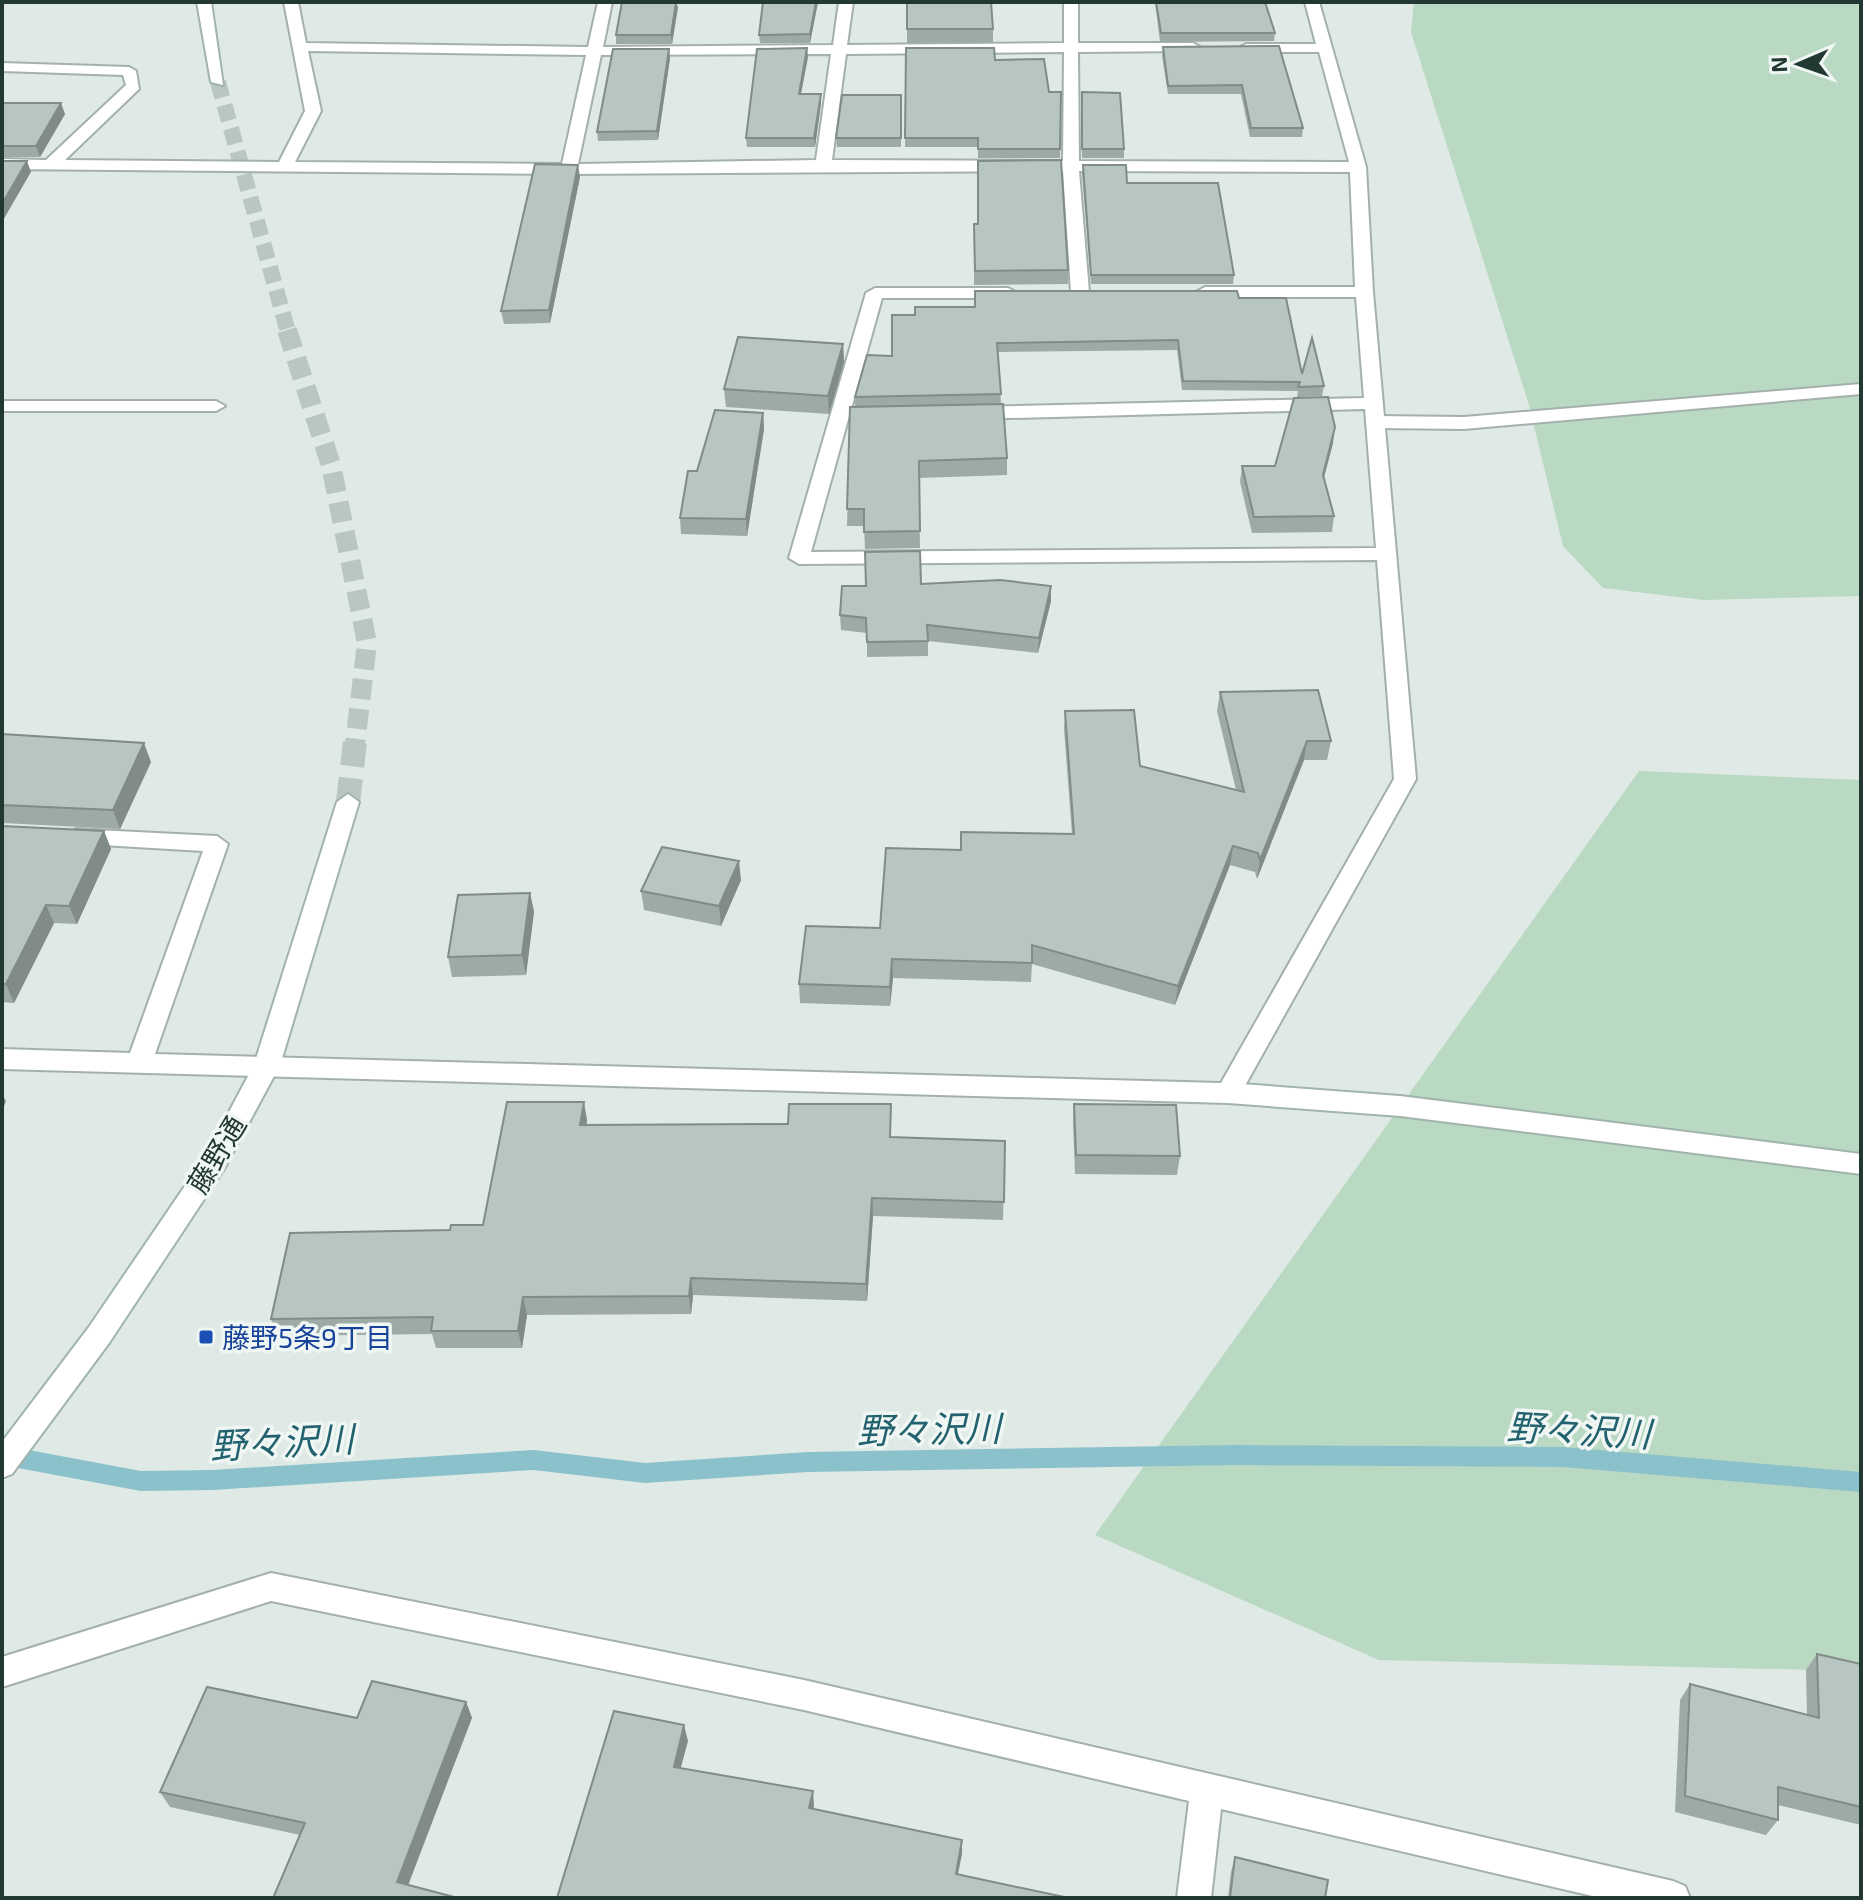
<svg xmlns="http://www.w3.org/2000/svg" width="1863" height="1900" font-family="'Exo 2','Noto Sans JP',sans-serif">
<style>
.green{fill:#bad9c2}
.lines{fill:none;stroke-linecap:round;stroke-linejoin:round}
.stream{fill:#8bc1ca;fill-rule:evenodd}
.secondary-tunnel-far2{stroke:#b9c6c1;stroke-width:16;stroke-dasharray:16 8;stroke-linecap:butt}
.secondary-tunnel-far1{stroke:#b9c6c1;stroke-width:20;stroke-dasharray:20 10;stroke-linecap:butt}
.secondary-tunnel{stroke:#b9c6c1;stroke-width:24;stroke-dasharray:24 12;stroke-linecap:butt}
.lane-casing{stroke:#a3b0ac;stroke-width:4}
.street-casing{stroke:#a3b0ac;stroke-width:4}
.secondary-casing{stroke:#a0b4ac;stroke-width:4}
.lane{fill:#fff;fill-rule:evenodd}
.street{fill:#fff;fill-rule:evenodd}
.secondary{fill:#fff;fill-rule:evenodd}
.wall{fill:#9eaaa6}
.shaded-wall{fill:#818b87}
.building{fill:#b8c6c1;stroke:#818b87;stroke-width:2}
.transit-dot{fill:#1a4fb4;stroke:#eff6f3;stroke-width:3}
.labels{text-anchor:middle;dominant-baseline:central;stroke-width:7;stroke-linejoin:round;paint-order:stroke}
.street-label{font-size:28px;fill:#223832;stroke:#eff6f3}
.transit-label{font-size:28px;fill:#164399;stroke:#eff6f3;text-anchor:start}
.near-water-label{font-size:36px;font-style:italic;fill:#22626e;stroke:#eff6f3}
</style>
<rect width="100%" height="100%" fill="#dfe9e5"/>
<path class="green" d="M 1414,2 L 1861,2 L 1861,596 L 1703,600 L 1603,588 L 1563,546 L 1529,405 L 1411,32 Z
M 1639,771 L 1861,780 L 1861,1671 L 1379,1660 L 1095,1535 Z"/>
<g class="lines">
<path class="stream" d="M 2,1445 L 141,1471 L 212,1470 L 534,1450 L 645,1463 L 808,1452 L 1236,1445 L 1563,1447 L 1861,1472 L 1861,1492 L 1563,1467 L 1236,1465 L 808,1472 L 645,1483 L 534,1470 L 212,1490 L 141,1491 L 2,1465 Z"/>
<path class="secondary-tunnel-far2" d="M 218,82 L 288,332"/>
<path class="secondary-tunnel-far1" d="M 287,330 L 331,465 L 367,643 L 355,744"/>
<path class="secondary-tunnel" d="M 348,802 L 355,742"/>
<defs>
<path id="lane" d="M 1861,384 L 1861,394 L 1464,429 L 1375,428 L 1366,422 L 1375,416 L 1464,417 Z"/>
<path id="street" d="M 284,2 L 298,2 L 306,43 L 588,47 L 598,2 L 612,2 L 603,47 L 833,45 L 839,2 L 853,2 L 847,45 L 1064,43 L 1064,2 L 1078,2 L 1078,43 L 1193,43 L 1200,47 L 1193,51 L 1078,52 L 1079,161 L 1349,162 L 1319,52 L 1246,52 L 1239,48 L 1246,44 L 1316,44 L 1305,2 L 1319,2 L 1366,167 L 1373,292 L 1416,779 L 1237,1100 L 1228,1103 L 2,1069 L 2,1049 L 130,1053 L 203,851 L 68,843 L 65,837 L 76,829 L 217,836 L 228,844 L 155,1054 L 1221,1083 L 1394,779 L 1377,560 L 799,564 L 789,558 L 866,293 L 875,288 L 1008,288 L 1017,293 L 1008,298 L 882,298 L 811,552 L 1376,548 L 1365,409 L 972,419 L 963,413 L 972,407 L 1364,398 L 1356,297 L 1205,297 L 1196,292 L 1205,287 L 1355,287 L 1350,172 L 1079,171 L 1089,292 L 1080,297 L 1071,292 L 1063,171 L 569,174 L 2,169 L 2,159 L 46,160 L 126,85 L 123,75 L 2,71 L 2,63 L 129,67 L 136,71 L 139,89 L 65,160 L 279,162 L 305,111 ZM 308,51 L 586,55 L 562,164 L 295,162 L 321,111 ZM 1064,52 L 1063,161 L 832,160 L 846,54 ZM 831,54 L 816,160 L 578,164 L 601,55 Z
M 2,401 L 216,401 L 225,406 L 216,411 L 2,411 Z
M 271,1573 L 804,1680 L 1673,1881 L 1685,1886 L 1690,1898 L 1601,1898 L 1221,1809 L 1211,1898 L 1177,1898 L 1189,1801 L 804,1710 L 271,1601 L 2,1687 L 2,1657 Z"/>
<path id="secondary" d="M 197,2 L 211,2 L 223,85 L 211,82 Z
M 348,794 L 359,802 L 280,1065 L 224,1169 L 109,1343 L 12,1474 L 2,1478 L 2,1442 L 89,1327 L 206,1155 L 254,1065 L 337,802 Z
M 1228,1083 L 1400,1096 L 1861,1154 L 1861,1174 L 1400,1116 L 1228,1103 L 1219,1100 L 1215,1093 L 1219,1086 Z"/>
</defs>
<use href="#lane" class="lane-casing"/>
<use href="#street" class="street-casing"/>
<use href="#secondary" class="secondary-casing"/>
<use href="#lane" class="lane"/>
<use href="#street" class="street"/>
<use href="#secondary" class="secondary"/>
</g>
<path class="wall" d="M 763,2 L 818,2 L 810,43 L 760,43 L 759,35 Z
M 907,2 L 993,29 L 993,42 L 907,43 Z
M 1155,2 L 1265,2 L 1275,33 L 1274,41 L 1160,42 Z
M 678,7 L 672,44 L 616,44 L 616,35 Z
M 1279,46 L 1303,128 L 1302,137 L 1250,137 L 1241,94 L 1168,94 L 1162,56 L 1163,47 Z
M 906,48 L 995,60 L 1049,92 L 1061,92 L 1060,158 L 978,158 L 978,147 L 905,147 Z
M 808,57 L 801,94 L 821,103 L 815,147 L 747,147 L 746,138 Z
M 670,58 L 658,140 L 598,141 L 597,132 Z
M 901,95 L 901,147 L 837,147 L 836,138 Z
M 1081,101 L 1124,149 L 1124,158 L 1082,158 Z
M 2,103 L 65,114 L 40,157 L 2,157 Z
M 1083,165 L 1127,183 L 1234,275 L 1233,284 L 1091,284 L 1082,174 Z
M 580,177 L 550,323 L 504,324 L 501,311 Z
M 974,224 L 977,224 L 1068,270 L 1068,284 L 974,285 Z
M 1239,298 L 1302,374 L 1324,386 L 1322,396 L 1297,397 L 1298,391 L 1182,390 L 1177,350 L 998,352 L 1001,404 L 855,407 L 855,397 L 892,356 L 915,315 Z
M 843,344 L 844,362 L 829,414 L 726,407 L 724,389 Z
M 850,407 L 1007,458 L 1007,475 L 919,478 L 920,548 L 865,549 L 864,526 L 847,526 Z
M 763,413 L 764,429 L 747,536 L 681,534 L 680,518 L 697,471 Z
M 1333,443 L 1324,478 L 1334,516 L 1332,532 L 1252,533 L 1240,482 L 1242,466 L 1275,466 Z
M 921,584 L 1051,601 L 1038,653 L 928,641 L 928,656 L 867,657 L 867,633 L 841,630 L 840,615 Z
M 1220,692 L 1331,741 L 1327,760 L 1304,760 L 1257,879 L 1255,872 L 1230,865 L 1175,1005 L 1032,964 L 1031,982 L 893,978 L 890,1006 L 800,1003 L 799,984 L 880,928 L 961,850 L 1072,834 L 1064,729 L 1065,711 L 1140,766 L 1236,790 L 1217,711 Z
M 2,734 L 151,762 L 120,829 L 2,823 Z
M 2,826 L 104,831 L 111,849 L 77,924 L 54,923 L 14,1003 L 2,1002 Z
M 741,880 L 721,926 L 644,910 L 641,891 Z
M 530,893 L 534,912 L 526,975 L 452,977 L 448,957 Z
M 1074,1104 L 1180,1156 L 1177,1175 L 1075,1174 L 1073,1123 Z
M 587,1120 L 586,1125 L 1005,1141 L 1003,1220 L 873,1216 L 867,1301 L 693,1295 L 691,1314 L 527,1315 L 522,1348 L 436,1348 L 432,1334 L 278,1336 L 271,1319 L 450,1230 L 483,1225 Z
M 1817,1654 L 1861,1664 L 1861,1825 L 1778,1805 L 1778,1820 L 1766,1835 L 1675,1812 L 1680,1700 L 1690,1684 L 1807,1715 L 1806,1670 Z
M 466,1702 L 472,1718 L 273,1898 L 300,1835 L 170,1807 L 160,1792 L 357,1718 Z
M 1235,1857 L 1325,1898 L 1228,1898 L 1231,1872 Z"/>
<path class="shaded-wall" d="M 676,2 L 678,7 L 672,44 L 671,35 Z
M 816,2 L 818,2 L 810,43 L 810,34 Z
M 807,48 L 808,57 L 799,103 L 799,94 Z
M 669,49 L 670,58 L 658,140 L 657,131 Z
M 821,94 L 821,103 L 815,147 L 814,138 Z
M 61,103 L 65,114 L 40,157 L 36,146 Z
M 27,161 L 31,172 L 2,222 L 2,204 Z
M 578,165 L 580,177 L 550,323 L 549,310 Z
M 843,344 L 844,362 L 829,414 L 828,396 Z
M 763,413 L 764,429 L 747,536 L 746,519 Z
M 1335,427 L 1333,443 L 1320,491 L 1323,475 Z
M 1051,586 L 1051,601 L 1038,653 L 1039,638 Z
M 1307,741 L 1304,760 L 1257,879 L 1260,860 Z
M 144,743 L 151,762 L 120,829 L 113,810 Z
M 104,831 L 111,849 L 77,924 L 69,906 Z
M 1233,846 L 1230,865 L 1175,1005 L 1178,986 Z
M 739,861 L 741,880 L 721,926 L 719,906 Z
M 530,893 L 534,912 L 526,975 L 522,955 Z
M 46,905 L 54,923 L 14,1003 L 6,984 Z
M 892,959 L 893,978 L 890,1006 L 890,987 Z
M 2,1094 L 6,1101 L 2,1112 Z
M 584,1102 L 587,1120 L 584,1143 L 580,1125 Z
M 872,1198 L 873,1216 L 867,1301 L 866,1284 Z
M 691,1278 L 693,1295 L 691,1314 L 689,1296 Z
M 523,1297 L 527,1315 L 522,1348 L 518,1331 Z
M 466,1702 L 472,1718 L 404,1896 L 397,1882 Z
M 684,1725 L 688,1741 L 677,1782 L 674,1767 Z
M 813,1791 L 814,1806 L 811,1823 L 809,1808 Z
M 962,1840 L 962,1854 L 955,1889 L 956,1874 Z"/>
<path class="building" d="M 622,2 L 676,2 L 671,35 L 616,35 Z
M 763,2 L 816,2 L 810,34 L 759,35 Z
M 907,2 L 991,2 L 993,29 L 907,29 Z
M 1156,2 L 1265,2 L 1275,33 L 1161,33 Z
M 1279,46 L 1303,128 L 1251,128 L 1242,85 L 1168,86 L 1163,47 Z
M 807,48 L 799,94 L 821,94 L 814,138 L 746,138 L 757,49 Z
M 906,48 L 994,48 L 995,60 L 1044,59 L 1049,92 L 1061,92 L 1060,149 L 978,149 L 978,138 L 905,138 Z
M 613,49 L 669,49 L 657,131 L 597,132 Z
M 1082,92 L 1120,93 L 1124,149 L 1082,149 Z
M 842,95 L 901,95 L 901,138 L 836,138 Z
M 2,103 L 61,103 L 36,146 L 2,146 Z
M 1061,160 L 1068,270 L 975,271 L 974,224 L 978,224 L 978,161 Z
M 2,161 L 27,161 L 2,204 Z
M 535,164 L 578,165 L 549,310 L 501,311 Z
M 1083,165 L 1126,165 L 1127,183 L 1218,183 L 1234,275 L 1091,275 Z
M 975,291 L 1237,291 L 1239,298 L 1286,298 L 1302,374 L 1312,338 L 1324,386 L 1298,387 L 1300,382 L 1183,381 L 1178,340 L 997,343 L 1001,394 L 855,397 L 867,355 L 892,356 L 892,315 L 915,315 L 915,307 L 975,307 Z
M 738,337 L 843,344 L 828,396 L 724,389 Z
M 1328,397 L 1335,427 L 1323,475 L 1334,516 L 1254,517 L 1242,466 L 1275,466 L 1294,398 Z
M 1003,404 L 1007,458 L 919,461 L 920,531 L 864,532 L 864,509 L 847,509 L 850,407 Z
M 715,410 L 763,413 L 746,519 L 680,518 L 688,471 L 697,471 Z
M 920,551 L 921,584 L 1000,580 L 1051,586 L 1039,638 L 927,625 L 928,641 L 867,642 L 866,618 L 840,615 L 842,586 L 866,586 L 865,552 Z
M 1318,690 L 1331,741 L 1307,741 L 1260,860 L 1258,853 L 1233,846 L 1178,986 L 1032,945 L 1032,963 L 892,959 L 890,987 L 799,984 L 806,926 L 880,928 L 886,848 L 961,850 L 961,832 L 1074,834 L 1065,711 L 1134,710 L 1140,766 L 1244,792 L 1220,692 Z
M 2,734 L 144,743 L 113,810 L 2,805 Z
M 2,826 L 104,831 L 69,906 L 46,905 L 6,984 L 2,984 Z
M 662,847 L 739,861 L 719,906 L 641,891 Z
M 530,893 L 522,955 L 448,957 L 458,895 Z
M 507,1102 L 584,1102 L 580,1125 L 788,1124 L 789,1104 L 891,1104 L 890,1137 L 1005,1141 L 1004,1202 L 872,1198 L 866,1284 L 691,1278 L 689,1296 L 523,1297 L 518,1331 L 431,1331 L 433,1317 L 271,1319 L 290,1233 L 450,1230 L 451,1225 L 483,1225 Z
M 1074,1104 L 1176,1105 L 1180,1156 L 1076,1155 Z
M 1817,1654 L 1861,1664 L 1861,1807 L 1778,1787 L 1778,1820 L 1685,1796 L 1690,1684 L 1819,1718 Z
M 372,1681 L 466,1702 L 397,1882 L 458,1898 L 273,1898 L 305,1823 L 160,1792 L 207,1687 L 357,1718 Z
M 614,1711 L 684,1725 L 674,1767 L 813,1791 L 809,1808 L 962,1840 L 956,1874 L 1069,1898 L 557,1898 Z
M 1235,1857 L 1328,1880 L 1325,1898 L 1230,1898 Z"/>
<rect class="transit-dot" x="198" y="1329" width="16" height="16" rx="4"/>
<g class="labels">
<g class="street-label">
<text transform="translate(216 1154) rotate(-59)">藤野通</text>
</g>
<g class="transit-label">
<text x="222" y="1337">藤野5条9丁目</text>
</g>
<g class="near-water-label">
<text transform="translate(929 1428) rotate(-1)">野々沢川</text>
<text transform="translate(1579 1429) rotate(3)">野々沢川</text>
<text transform="translate(282 1441) rotate(-3)">野々沢川</text>
</g>
</g>
<rect width="1863" height="1900" fill="none" stroke="#223832" stroke-width="8"/>
<g transform="translate(1799 64) rotate(268)" stroke="#eff6f3" stroke-width="6" paint-order="stroke">
<path d="M0-6L14 30L0 20L-14 30Z" fill="#223832"/>
<text y="-12" font-size="22" font-weight="bold" text-anchor="middle" fill="#223832">N</text>
</g>
</svg>
